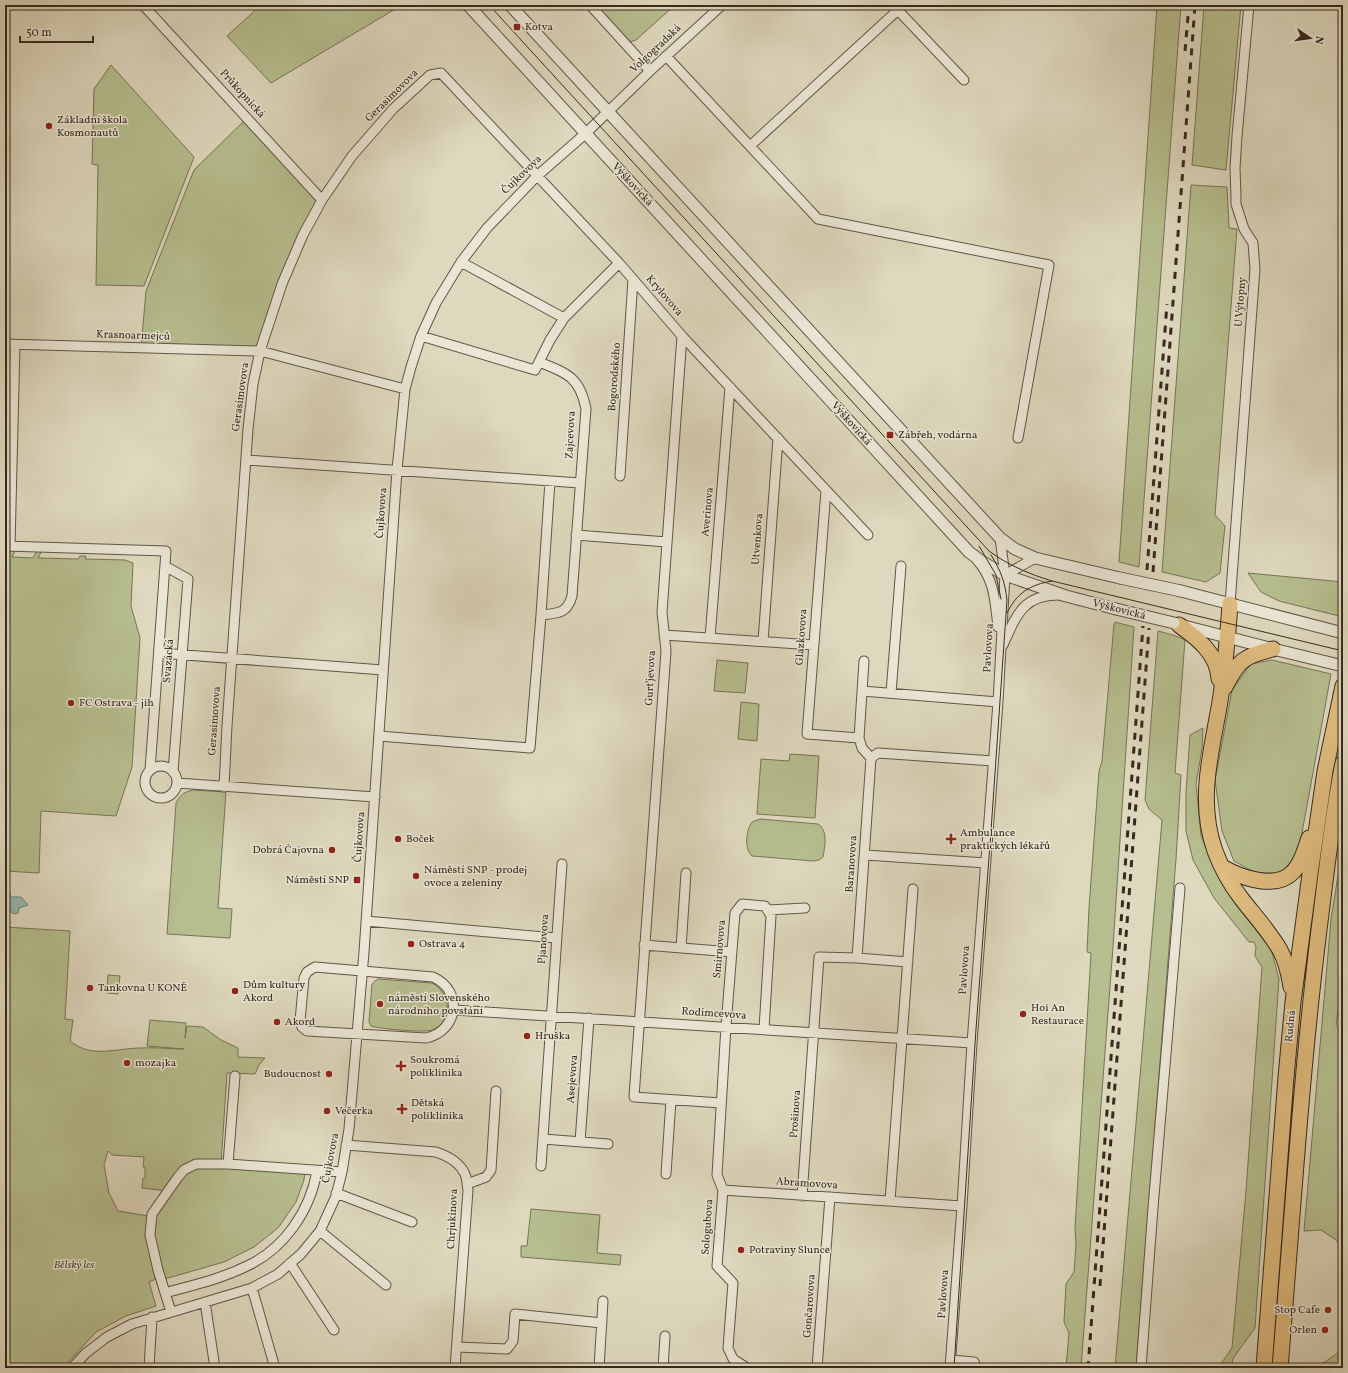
<svg xmlns="http://www.w3.org/2000/svg" width="1348" height="1373" font-family="Vollkorn,serif">
<style>
.green{fill:#b6bd8e;stroke:#767456}
.water{fill:#93bab0;stroke:#6e8176}
.lines{fill:none;stroke-linecap:round;stroke-linejoin:round}
.minor-casing{stroke:#615646;stroke-width:11}
.tertiary-casing{stroke:#615646;stroke-width:13}
.trunk-casing{stroke:#372b1e;stroke-width:17}
.minor{stroke:#eae6d5;stroke-width:9}
.tertiary{stroke:#eae6d5;stroke-width:11}
.trunk{stroke:#dfbc7f;stroke-width:15}
.tram{stroke:#372b1e;stroke-width:1}
.rail{stroke:#372b1e;stroke-width:3;stroke-dasharray:7 7;stroke-linecap:butt}
.tertiary-bridge-casing{stroke:#615646;stroke-width:13;stroke-linecap:butt}
.tertiary-bridge{stroke:#eae6d5;stroke-width:11}
.poi-dot{fill:#8f2418;stroke:#eae6d5;stroke-width:1.5}
.labels{text-anchor:middle;dominant-baseline:central;stroke-width:3;stroke-linejoin:round;paint-order:stroke}
.poi-label{font-size:11px;fill:#372b1e;stroke:#eae6d5;text-anchor:start}
.street-label{font-size:11px;fill:#372b1e;stroke:#eae6d5}
.park-label{font-size:11px;font-style:italic;fill:#504834;stroke:#eae6d5}
</style>
<rect width="100%" height="100%" fill="#ded8be"/>
<filter id="stains"><feTurbulence type="fractalNoise" baseFrequency=".005" numOctaves="4"/><feColorMatrix values="0 0 0 0 .2 0 0 0 0 .09 0 0 0 0 .02 0 0 0 .5 -.17"/></filter>
<radialGradient id="worn" r=".72"><stop offset=".6" stop-color="#630" stop-opacity="0"/><stop offset="1" stop-color="#630" stop-opacity=".3"/></radialGradient>
<path class="green" d="M 261,5 L 402,5 L 271,83 L 227,36 Z
M 596,5 L 675,5 L 636,40 L 630,42 Z
M 1157,5 L 1181,5 L 1139,567 L 1119,562 Z
M 1204,5 L 1241,5 L 1226,170 L 1192,165 Z
M 111,65 L 194,157 L 144,286 L 96,285 L 98,165 L 92,164 L 94,89 Z
M 247,118 L 322,200 L 303,235 L 260,351 L 141,348 L 146,291 L 194,170 Z
M 1191,185 L 1227,187 L 1229,228 L 1237,229 L 1215,515 L 1225,526 L 1220,573 L 1206,582 L 1162,572 Z
M 9,550 L 15,551 L 12,557 L 33,558 L 37,551 L 42,551 L 38,558 L 78,559 L 80,556 L 86,556 L 85,559 L 125,560 L 133,563 L 131,606 L 140,638 L 132,767 L 116,816 L 41,811 L 39,873 L 5,871 L 5,554 Z
M 1248,573 L 1343,582 L 1343,617 L 1279,601 L 1261,592 Z
M 1115,622 L 1134,627 L 1113,947 L 1081,1368 L 1066,1368 L 1069,1333 L 1064,1322 L 1066,1284 L 1074,1272 L 1076,1244 L 1075,1229 L 1091,953 L 1087,952 L 1089,908 L 1099,771 L 1102,761 L 1114,624 Z
M 1158,631 L 1176,636 L 1185,640 L 1175,773 L 1181,775 L 1176,859 L 1136,1368 L 1115,1368 L 1162,820 L 1149,809 L 1145,800 Z
M 717,660 L 748,663 L 745,693 L 714,691 Z
M 1272,660 L 1331,674 L 1298,855 L 1280,873 L 1256,873 L 1234,861 L 1222,831 L 1215,780 L 1232,690 L 1251,664 Z
M 741,702 L 759,704 L 757,741 L 738,739 Z
M 1203,728 L 1202,749 L 1196,784 L 1201,836 L 1213,864 L 1237,906 L 1271,949 L 1279,979 L 1255,1328 L 1234,1357 L 1230,1368 L 1218,1368 L 1232,1348 L 1246,1191 L 1262,967 L 1255,956 L 1256,947 L 1254,942 L 1249,942 L 1214,898 L 1193,860 L 1186,831 L 1186,792 L 1190,735 Z
M 790,754 L 819,756 L 815,818 L 757,814 L 761,759 L 789,761 Z
M 193,790 L 226,792 L 218,908 L 232,909 L 230,938 L 167,934 L 176,803 C 180,795 184,792 193,790 Z
M 760,819 L 818,824 C 828,830 825,846 823,857 L 819,860 L 813,861 L 752,856 C 744,849 746,830 752,822 Z
M 1343,844 L 1343,974 L 1336,1025 L 1343,1032 L 1343,1249 L 1336,1240 L 1321,1230 L 1304,1231 L 1331,919 Z
M 5,927 L 70,931 L 65,1019 L 73,1020 L 70,1041 C 92,1059 116,1048 141,1048 C 156,1047 170,1049 184,1049 L 147,1046 L 150,1020 L 186,1023 L 185,1038 L 187,1026 L 203,1027 L 221,1040 L 238,1048 L 238,1057 L 265,1058 L 259,1065 L 255,1074 L 227,1073 L 221,1164 L 305,1170 L 304,1180 L 296,1202 L 278,1228 L 254,1247 L 224,1262 L 161,1280 L 158,1270 L 152,1214 L 168,1191 L 142,1188 L 143,1178 L 145,1178 L 145,1167 L 143,1167 L 144,1157 L 112,1155 L 108,1151 L 104,1165 L 109,1193 L 118,1211 L 149,1216 L 158,1278 L 149,1282 L 156,1306 L 126,1316 L 96,1332 L 63,1368 L 5,1366 Z
M 108,975 L 120,976 L 118,994 L 107,993 Z
M 378,979 L 432,983 C 450,992 454,1020 433,1030 C 425,1033 380,1029 371,1026 L 369,1022 L 372,984 L 375,981 Z
M 531,1209 L 600,1215 L 597,1253 L 621,1255 L 620,1265 L 521,1257 L 521,1246 L 527,1246 Z
M 1343,1349 L 1343,1368 L 1316,1368 L 1342,1350 Z"/>
<path class="water" d="M 8,888 L 11,897 L 21,897 L 28,905 L 19,908 L 18,913 L 16,914 L 12,913 L 10,909 L 5,909 L 5,889 Z"/>
<g class="lines">
<defs>
<path id="minor" d="M 143,5 L 322,200
M 590,5 L 650,71
M 893,5 L 964,80
M 666,56 L 818,219 L 1049,265 L 1018,438
M 750,146 L 898,10
M 461,262 L 564,318
M 421,336 L 535,370 L 539,362
M 682,336 L 662,612 L 666,651 L 634,1097 L 721,1103
M 5,344 L 260,351 L 405,389
M 246,460 L 580,483
M 620,476 L 633,279
M 826,490 L 807,734 L 859,738
M 576,535 L 667,542
M 5,546 L 166,551 L 150,770
M 10,546 L 15,345
M 977,560 C 995,580 995,602 998,627
M 165,566 L 188,579 L 173,772
M 1005,575 L 1035,558
M 1230,604 L 1255,269 L 1253,243 L 1244,229 L 1236,204 L 1236,197 L 1235,168 L 1237,136 L 1249,5
M 541,615 L 550,481
M 664,635 L 813,645
M 710,638 L 730,387
M 763,641 L 778,438
M 1003,645 C 1016,616 1023,594 1060,595
M 159,653 L 383,670
M 862,691 L 998,702
M 891,693 L 901,566
M 379,736 L 530,748 L 541,615 C 558,613 567,614 572,596 L 586,409 C 580,377 567,373 539,362 L 550,340 L 564,318 L 619,263
M 871,758 L 878,753 L 993,761
M145 782a16 16 0 1 1 32 0a16 16 0 1 1-32 0Z
M 177,783 L 375,797
M 224,787 L 227,726 L 248,429 L 253,384 L 260,351 L 282,284 L 303,235 L 322,200 L 352,156 L 393,109 L 430,75 L 441,73 L 619,263 L 682,336 L 868,535
M 865,855 L 986,863
M 768,910 L 805,908
M 366,921 L 556,938
M 644,945 L 732,952
M 681,948 L 686,873
M 857,958 L 908,962
M 315,967 L 433,977 C 464,991 458,1031 426,1038 L 307,1031 L 302,1027 L 300,1021 L 304,978 L 307,972 Z
M 454,1010 L 972,1043
M 543,1139 L 608,1144
M 580,1142 L 589,1018
M 346,1145 L 436,1152 C 448,1156 462,1164 466,1177 C 467,1181 467,1186 468,1190 L 455,1368
M 228,1164 L 235,1076
M 541,1166 L 562,864
M 666,1174 L 671,1100
M 467,1184 L 486,1177 L 491,1170 L 496,1091
M 723,1190 L 962,1206
M 336,1193 L 412,1222
M 802,1196 L 819,957 L 857,958 L 871,758 L 862,748 L 859,738 L 864,661
M 890,1201 L 913,889
M 320,1231 L 386,1285
M 290,1263 L 334,1330
M 252,1288 L 275,1368
M 165,1293 C 193,1285 221,1279 247,1266 C 284,1249 310,1211 317,1171
M 205,1302 L 215,1368
M 171,1312 L 158,1270 L 150,1235 L 152,1214 L 178,1177 L 184,1170 L 196,1164 L 228,1164 L 342,1172
M 457,1347 L 507,1349 L 513,1341 L 515,1314 L 602,1323
M 951,1360 L 974,1362 L 977,1368
M 72,1368 L 86,1353 L 107,1337 L 132,1324 L 252,1288 L 278,1274 L 301,1254 L 320,1231 L 336,1196 L 342,1172 L 349,1129 L 364,952 L 397,470 L 405,389 L 411,367 L 421,336 L 436,303 L 450,280 L 461,262 L 487,228 L 537,176 L 585,134 L 650,71 L 722,5
M 149,1368 L 152,1317
M 599,1368 L 603,1301
M 663,1368 L 665,1336
M 747,1368 L 733,1359 L 728,1348 L 733,1283 L 717,1266 L 723,1190 L 717,1175 L 726,1026 L 735,913 L 742,904 L 765,906 L 771,916 L 764,1029
M 817,1368 L 830,1197
M 950,1368 L 962,1206 L 972,1043 L 998,702 L 1005,575 L 1000,538
M 1141,1368 L 1153,1208 L 1180,888"/>
<path id="tertiary" d="M 468,5 L 969,552 L 981,561 L 1005,575 L 1066,596 L 1116,609
M 510,5 L 1000,538 L 1015,549 L 1035,558 L 1120,578
M 1181,591 L 1343,633
M 1184,626 L 1273,649 L 1343,666"/>
<path id="trunk" d="M 1230,604 C 1228,634 1225,665 1221,695 C 1213,748 1196,797 1215,851 C 1221,867 1231,885 1241,898 C 1254,915 1269,931 1280,950 C 1286,961 1289,974 1291,987
M 1179,625 C 1197,638 1218,654 1219,679
M 1225,687 C 1238,661 1243,656 1273,649
M 1224,868 C 1242,878 1276,890 1293,872 C 1302,863 1305,849 1309,838
M 1264,1368 L 1286,1077 L 1293,1002 L 1310,874 L 1325,771 L 1343,686
M 1280,1368 C 1292,1222 1301,1075 1319,930 C 1326,875 1332,817 1343,763"/>
</defs>
<use href="#minor" class="minor-casing"/>
<use href="#tertiary" class="tertiary-casing"/>
<use href="#trunk" class="trunk-casing"/>
<use href="#minor" class="minor"/>
<use href="#tertiary" class="tertiary"/>
<use href="#trunk" class="trunk"/>
<path class="tram" d="M 489,5 L 989,551 C 1008,565 1029,574 1052,581 L 1343,651
M 979,546 L 996,575 L 1001,599
M 1007,613 C 1017,593 1029,585 1052,581
M 954,1368 L 976,1029 L 991,831 L 1007,600 C 1005,582 1001,571 991,555"/>
<path class="rail" d="M 1185,51 L 1189,5
M 1147,570 L 1167,304
M 1153,572 L 1195,5
M 1100,1286 L 1149,628
M 1088,1368 L 1143,626"/>
<defs>
<path id="tertiary-bridge" d="M 1120,578 L 1181,591
M 1116,609 L 1174,623"/>
</defs>
<use href="#tertiary-bridge" class="tertiary-bridge-casing"/>
<use href="#tertiary-bridge" class="tertiary-bridge"/>
</g>
<g class="poi-dot">
<rect x="513" y="23" width="8" height="8" rx="2"/>
<circle cx="49" cy="126" r="4"/>
<rect x="886" y="431" width="8" height="8" rx="2"/>
<circle cx="71" cy="703" r="4"/>
<circle cx="398" cy="839" r="4"/>
<path d="M949 833h4v4h4v4h-4v4h-4v-4h-4v-4h4z"/>
<circle cx="332" cy="850" r="4"/>
<circle cx="416" cy="876" r="4"/>
<rect x="353" y="876" width="8" height="8" rx="2"/>
<circle cx="411" cy="944" r="4"/>
<circle cx="90" cy="988" r="4"/>
<circle cx="235" cy="991" r="4"/>
<circle cx="380" cy="1004" r="4"/>
<circle cx="1023" cy="1014" r="4"/>
<circle cx="277" cy="1022" r="4"/>
<circle cx="527" cy="1036" r="4"/>
<circle cx="127" cy="1063" r="4"/>
<path d="M399 1060h4v4h4v4h-4v4h-4v-4h-4v-4h4z"/>
<circle cx="329" cy="1074" r="4"/>
<path d="M400 1103h4v4h4v4h-4v4h-4v-4h-4v-4h4z"/>
<circle cx="327" cy="1111" r="4"/>
<circle cx="741" cy="1250" r="4"/>
<circle cx="1328" cy="1310" r="4"/>
<circle cx="1325" cy="1330" r="4"/>
</g>
<g class="labels">
<g class="poi-label">
<text x="525" y="27">Kotva</text>
<text x="57" y="120">Základní škola<tspan x="57" dy="13">Kosmonautů</tspan></text>
<text x="898" y="435">Zábřeh, vodárna</text>
<text x="79" y="703">FC Ostrava - jih</text>
<text x="960" y="833">Ambulance<tspan x="960" dy="13">praktických lékařů</tspan></text>
<text x="406" y="839">Boček</text>
<text x="324" y="850" text-anchor="end">Dobrá Čajovna</text>
<text x="424" y="870">Náměstí SNP - prodej<tspan x="424" dy="13">ovoce a zeleniny</tspan></text>
<text x="349" y="880" text-anchor="end">Náměstí SNP</text>
<text x="419" y="944">Ostrava 4</text>
<text x="243" y="985">Dům kultury<tspan x="243" dy="13">Akord</tspan></text>
<text x="98" y="988">Tankovna U KONĚ</text>
<text x="388" y="998">náměstí Slovenského<tspan x="388" dy="13">národního povstání</tspan></text>
<text x="1031" y="1008">Hoi An<tspan x="1031" dy="13">Restaurace</tspan></text>
<text x="285" y="1022">Akord</text>
<text x="535" y="1036">Hruška</text>
<text x="410" y="1060">Soukromá<tspan x="410" dy="13">poliklinika</tspan></text>
<text x="135" y="1063">mozajka</text>
<text x="321" y="1074" text-anchor="end">Budoucnost</text>
<text x="411" y="1103">Dětská<tspan x="411" dy="13">poliklinika</tspan></text>
<text x="335" y="1111">Večerka</text>
<text x="749" y="1250">Potraviny Slunce</text>
<text x="1320" y="1310" text-anchor="end">Stop Cafe</text>
<text x="1317" y="1330" text-anchor="end">Orlen</text>
</g>
<g class="street-label">
<text transform="translate(656 49) rotate(-43)">Volgogradská</text>
<text transform="translate(242 94) rotate(48)">Průkopnická</text>
<text transform="translate(392 96) rotate(-45)">Gerasimovova</text>
<text transform="translate(522 175) rotate(-44)">Čujkovova</text>
<text transform="translate(632 185) rotate(47)">Výškovická</text>
<text transform="translate(664 296) rotate(49)">Krylovova</text>
<text transform="translate(1241 302) rotate(-86)">U Výtopny</text>
<text transform="translate(133 336) rotate(2)">Krasnoarmejců</text>
<text transform="translate(615 377) rotate(-86)">Bogorodského</text>
<text transform="translate(241 397) rotate(-82)">Gerasimovova</text>
<text transform="translate(851 424) rotate(48)">Výškovická</text>
<text transform="translate(571 435) rotate(-87)">Zajcevova</text>
<text transform="translate(708 512) rotate(-85)">Averinova</text>
<text transform="translate(382 513) rotate(-86)">Čujkovova</text>
<text transform="translate(758 539) rotate(-86)">Utvenkova</text>
<text transform="translate(1119 610) rotate(14)">Výškovická</text>
<text transform="translate(802 637) rotate(-86)">Glazkovova</text>
<text transform="translate(989 648) rotate(-87)">Pavlovova</text>
<text transform="translate(169 661) rotate(-86)">Svazácká</text>
<text transform="translate(651 678) rotate(-87)">Gurťjevova</text>
<text transform="translate(215 721) rotate(-86)">Gerasimovova</text>
<text transform="translate(360 837) rotate(-86)">Čujkovova</text>
<text transform="translate(852 864) rotate(-86)">Baranovova</text>
<text transform="translate(544 939) rotate(-86)">Pjanovova</text>
<text transform="translate(720 949) rotate(-85)">Smirnovova</text>
<text transform="translate(965 970) rotate(-86)">Pavlovova</text>
<text transform="translate(714 1014) rotate(4)">Rodimcevova</text>
<text transform="translate(1291 1026) rotate(-85)">Rudná</text>
<text transform="translate(573 1079) rotate(-86)">Asejevova</text>
<text transform="translate(796 1114) rotate(-86)">Prošinova</text>
<text transform="translate(331 1158) rotate(-79)">Čujkovova</text>
<text transform="translate(807 1184) rotate(4)">Abramovova</text>
<text transform="translate(453 1219) rotate(-87)">Chrjukinova</text>
<text transform="translate(708 1227) rotate(-86)">Sologubova</text>
<text transform="translate(944 1294) rotate(-86)">Pavlovova</text>
<text transform="translate(810 1306) rotate(-86)">Gončarovova</text>
</g>
<g class="park-label">
<text x="74" y="1265">Bělský les</text>
</g>
</g>
<rect width="1348" height="1373" fill="none" stroke="#ded8be" stroke-width="20"/>
<rect x="6" y="6" width="1336" height="1361" fill="none" stroke="#372b1e" stroke-width="2"/>
<rect x="10" y="10" width="1328" height="1353" fill="none" stroke="#372b1e"/>
<g transform="translate(1310 38) rotate(103)" stroke="#eae6d5" stroke-width="3" paint-order="stroke">
<path d="M0-3L7 15L0 10L-7 15Z" fill="#372b1e"/>
<text y="-6" font-size="11" font-weight="bold" text-anchor="middle" fill="#372b1e">N</text>
</g>
<path d="M20 36v6h73v-6" fill="none" stroke="#372b1e" stroke-width="2"/>
<text x="26" y="36" font-size="12" fill="#372b1e" stroke="#eae6d5" stroke-width="3" paint-order="stroke">50 m</text>
<rect width="100%" height="100%" filter="url(#stains)"/>
<rect width="100%" height="100%" fill="url(#worn)"/>
</svg>
